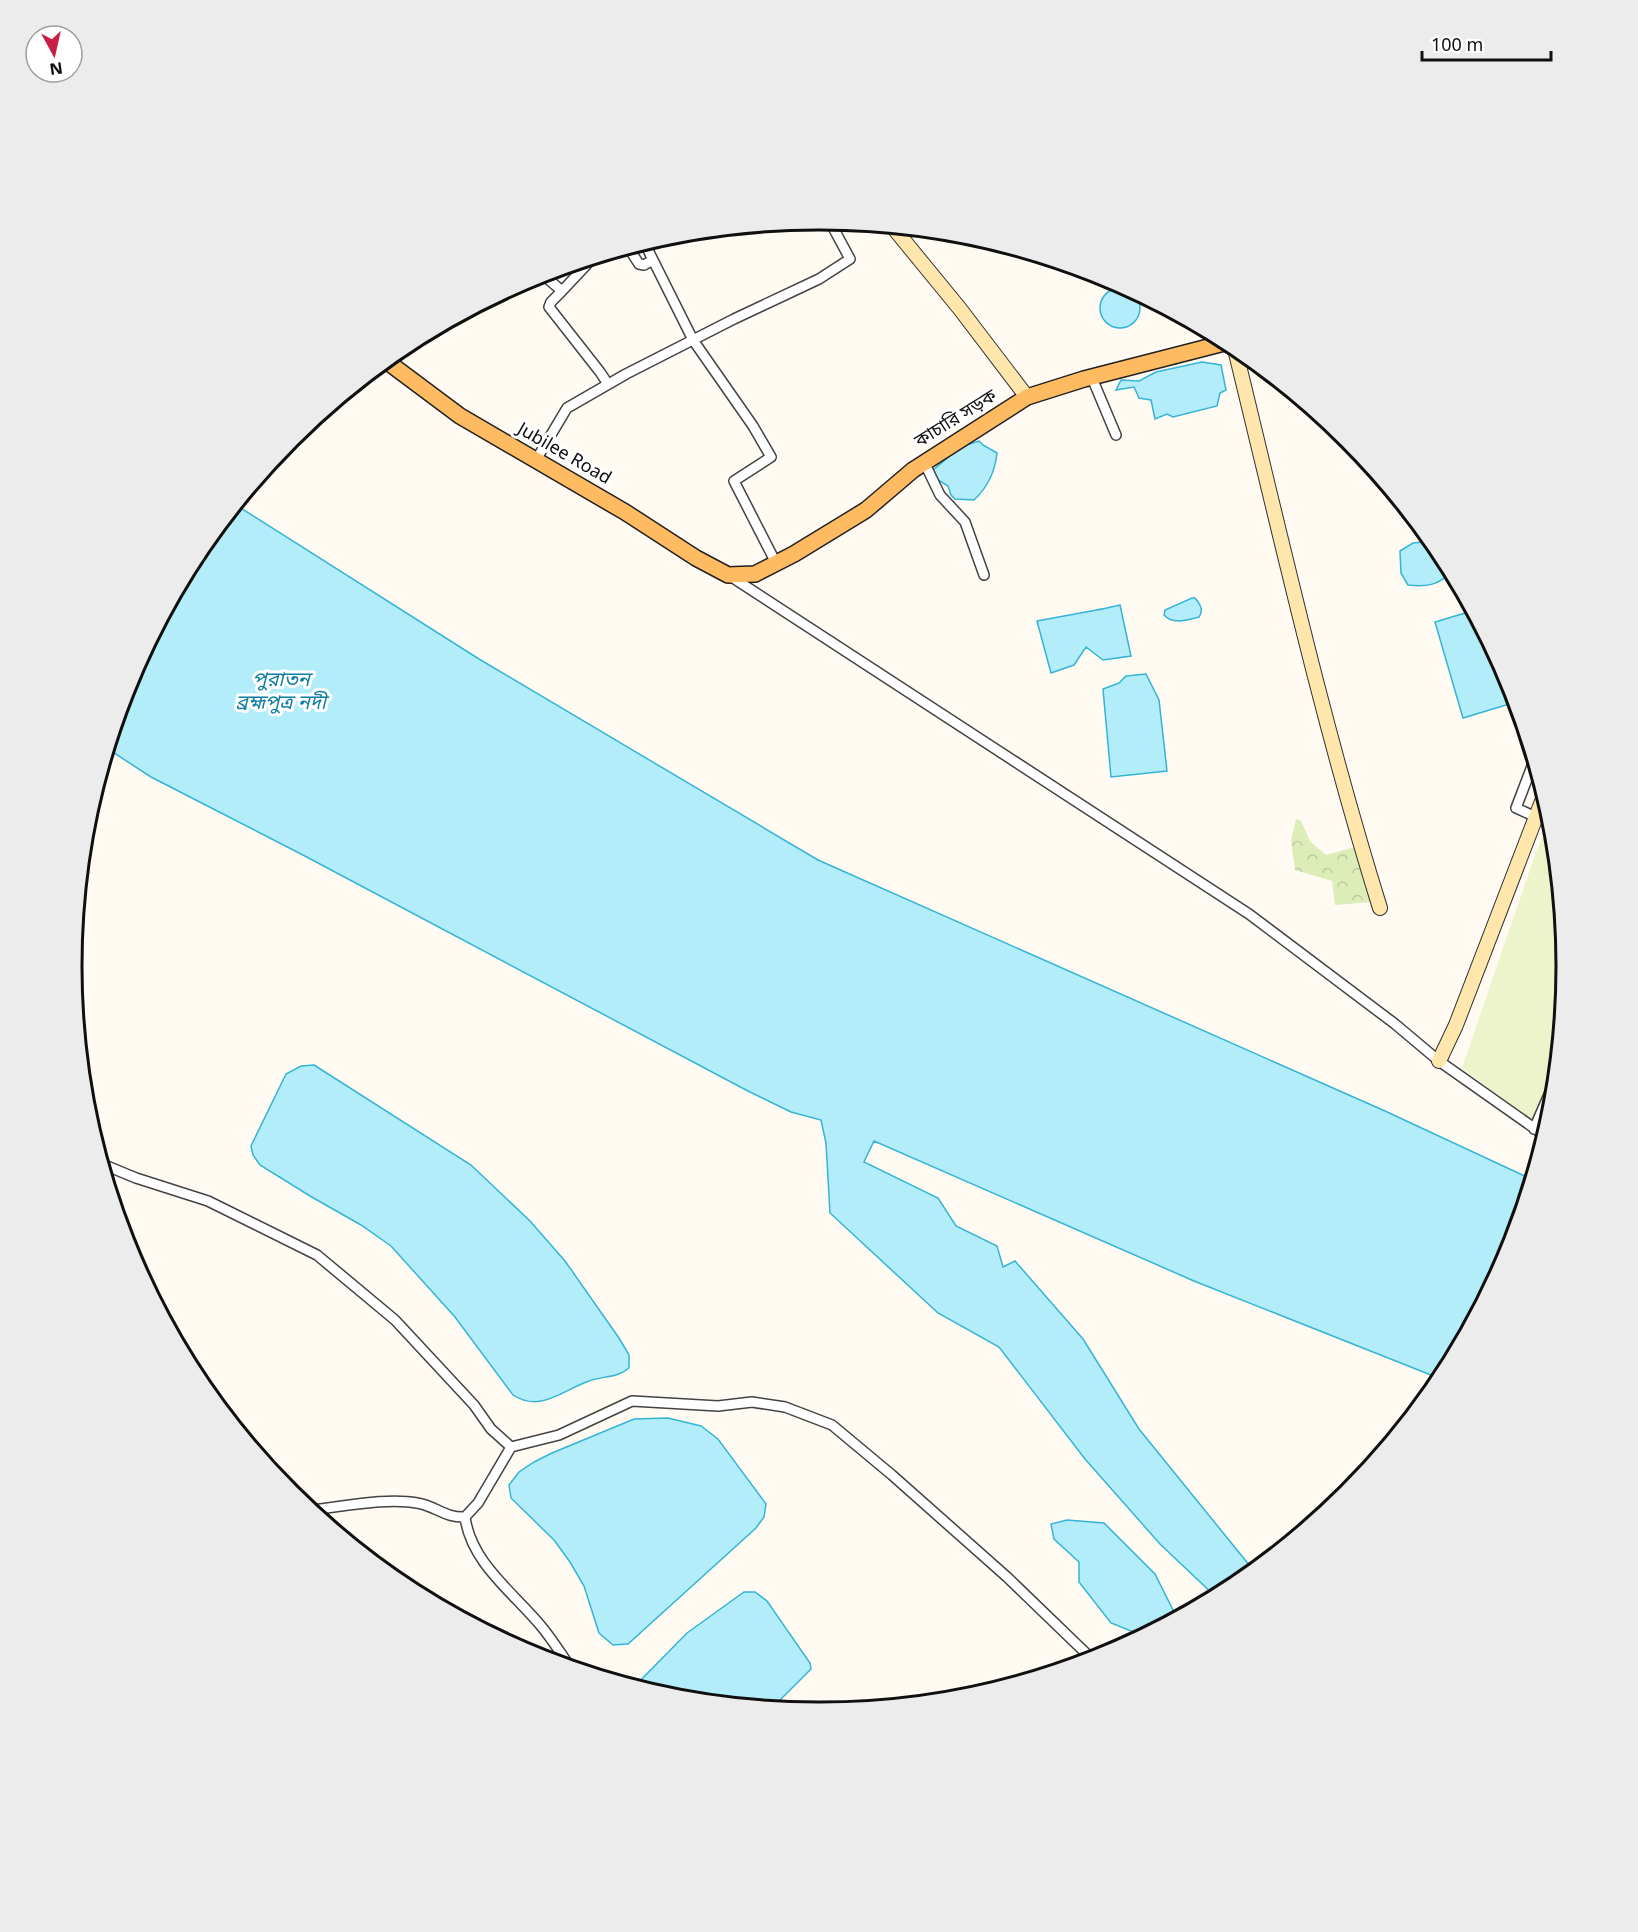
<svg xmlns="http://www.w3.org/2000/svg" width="1638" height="1932" font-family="Georgia,'Noto Sans Bengali',serif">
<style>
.park{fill:url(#park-crowns)}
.pitch{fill:#edf3cb}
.water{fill:#b3edfa;stroke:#35b4d6;stroke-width:1.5}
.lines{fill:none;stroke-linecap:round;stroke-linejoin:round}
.street-casing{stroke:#434343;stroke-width:12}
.secondary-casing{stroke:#323232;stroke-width:16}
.primary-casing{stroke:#212121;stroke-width:18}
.street{stroke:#fff;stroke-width:9}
.secondary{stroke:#ffe6ad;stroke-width:14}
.primary{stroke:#ffbb62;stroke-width:15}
.labels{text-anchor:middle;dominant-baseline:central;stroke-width:6;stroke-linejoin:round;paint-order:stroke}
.street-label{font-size:18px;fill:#101010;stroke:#fff}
.water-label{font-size:20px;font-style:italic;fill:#107ea2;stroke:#fff}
.rim{fill:none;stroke:#101010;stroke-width:3}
</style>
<defs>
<pattern id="park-crowns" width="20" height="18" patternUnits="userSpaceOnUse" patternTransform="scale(1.5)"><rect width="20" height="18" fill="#ddedb8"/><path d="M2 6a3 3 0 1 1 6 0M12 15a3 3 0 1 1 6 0" fill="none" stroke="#bdca9d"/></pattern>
</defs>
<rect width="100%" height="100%" fill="#fffaf2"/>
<path class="park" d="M 1296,819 L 1301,821 L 1310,841 L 1326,855 L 1355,847 L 1372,902 L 1335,905 L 1332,881 L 1295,870 L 1291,841 Z"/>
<path class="pitch" d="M 1551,817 L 1566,966 L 1556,1067 L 1533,1121 L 1462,1068 L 1535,855 Z"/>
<path class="water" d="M1100 308a20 20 0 1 1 40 0a20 20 0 1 1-40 0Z
M 1202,362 L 1221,365 L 1226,390 L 1220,393 L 1217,406 L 1173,417 L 1167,414 L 1155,419 L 1151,400 L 1139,398 L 1134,387 L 1116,390 L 1121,380 L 1139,381 L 1156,372 Z
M 979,441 L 983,445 L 997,453 C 995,472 988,487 974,500 L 955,499 L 951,495 L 948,486 L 935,478 L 931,472 L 960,447 Z
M 236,505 L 479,659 L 818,860 L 1385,1111 L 1531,1179 L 1509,1252 L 1441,1379 L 1194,1281 L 874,1141 L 864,1162 L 938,1198 L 956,1226 L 997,1246 L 1003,1267 L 1015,1261 L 1083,1339 L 1139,1429 L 1254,1571 L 1234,1587 L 1216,1597 L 1160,1544 L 1085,1459 L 999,1347 L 938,1313 L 830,1213 L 826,1143 L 821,1120 L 791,1112 L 746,1090 L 301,854 L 151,777 L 108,749 L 129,680 L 198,551 Z
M 1423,542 L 1435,545 L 1451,571 C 1440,586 1424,587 1408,585 L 1401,573 L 1400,551 L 1413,543 Z
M 1192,598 L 1195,598 C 1200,604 1204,610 1199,617 C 1187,620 1173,625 1164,615 L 1165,610 Z
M 1120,605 L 1131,656 L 1103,660 L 1086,647 L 1074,665 L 1051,673 L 1037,621 C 1065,615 1092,612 1120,605 Z
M 1472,611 L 1509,680 L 1516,702 L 1463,718 L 1435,622 Z
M 1146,674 L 1159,700 L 1167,771 L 1111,777 L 1103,689 L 1119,683 L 1126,676 Z
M 314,1065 L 471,1165 L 530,1221 L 565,1261 L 619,1338 L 629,1355 L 629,1368 C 618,1378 602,1376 589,1381 C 563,1390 540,1413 513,1395 L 455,1317 L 391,1246 L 361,1225 L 310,1196 L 260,1165 L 253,1155 L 251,1146 L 286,1074 L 301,1066 Z
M 668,1418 L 701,1426 L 718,1439 L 766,1504 L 764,1517 L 756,1528 L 628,1644 L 613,1645 L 599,1633 L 584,1586 L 570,1562 L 554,1540 L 511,1498 L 509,1485 L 519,1472 L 534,1462 L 552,1453 L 634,1419 Z
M 1067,1520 L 1104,1523 L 1155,1574 L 1175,1614 L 1175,1619 L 1143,1636 L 1111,1623 L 1079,1582 L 1079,1562 L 1054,1539 L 1051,1524 Z
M 744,1592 L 755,1592 L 767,1601 L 810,1663 L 811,1669 L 772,1708 L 673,1699 L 634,1687 L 687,1633 Z"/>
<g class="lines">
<defs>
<path id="street" d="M 644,242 L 693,340 L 753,426 L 771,457 L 734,481 L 776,563
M 628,247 L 639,264 L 644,265 L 653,260
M 541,273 L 562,291 L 593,258
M 562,291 L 551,302 L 549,307 L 600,372 L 608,384
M 1092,378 L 1116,435
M 536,460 L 567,408 L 626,374 L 734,319 L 819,279 L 850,259 L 829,220
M 924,462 L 940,495 L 965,522 L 984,575
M 730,576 L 1249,914 L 1395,1024 L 1439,1061 L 1544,1135
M 1534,761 L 1516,808 L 1536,817
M 1534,1129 L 1554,1083
M 102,1164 L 136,1178 L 208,1201 L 317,1255 L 395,1320 L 474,1405 L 491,1429 L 511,1447 L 559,1435 L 632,1401 L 718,1406 L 752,1402 L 785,1407 L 832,1425 L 892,1475 L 1007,1577 L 1093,1660
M 310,1510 C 341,1507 387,1497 417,1503 C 436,1506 445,1518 465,1517 L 478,1503 L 511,1447
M 465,1517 C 471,1563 514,1593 541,1626 C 552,1639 561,1654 571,1668"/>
<path id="secondary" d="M 892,226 L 960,309 L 1027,397
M 1234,345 C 1280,533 1322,722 1380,908
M 1439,1061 L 1456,1025 L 1544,796"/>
<path id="primary" d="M 385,360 L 460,416 L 625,512 L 696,558 L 728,575 L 755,574 L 794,554 L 866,510 L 913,470 L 1027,397 L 1084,379 L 1228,342"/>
</defs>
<use href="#street" class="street-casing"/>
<use href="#secondary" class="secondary-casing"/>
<use href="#primary" class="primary-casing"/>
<use href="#street" class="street"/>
<use href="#secondary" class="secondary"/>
<use href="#primary" class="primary"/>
</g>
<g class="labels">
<g class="street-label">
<text transform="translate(956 419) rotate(-32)">কাচারি সড়ক</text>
<text transform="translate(564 454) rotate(30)">Jubilee Road</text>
</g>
<g class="water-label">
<text x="281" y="681">পুরাতন<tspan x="281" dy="23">ব্রহ্মপুত্র নদী</tspan></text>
</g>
</g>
<path d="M0 0H1638V1932H0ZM818 230H820A736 736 0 0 1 1556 966V966A736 736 0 0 1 820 1702H818A736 736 0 0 1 82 966V966A736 736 0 0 1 818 230Z" fill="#ececec" fill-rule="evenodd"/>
<path class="rim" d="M818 230H820A736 736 0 0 1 1556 966V966A736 736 0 0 1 820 1702H818A736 736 0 0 1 82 966V966A736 736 0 0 1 818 230Z"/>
<g transform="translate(54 54) rotate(172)"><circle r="28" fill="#ffffff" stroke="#9f9f9f" stroke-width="1.5"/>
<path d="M0-4.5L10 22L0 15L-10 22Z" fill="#c91e46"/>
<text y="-9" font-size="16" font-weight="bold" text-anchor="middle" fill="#101010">N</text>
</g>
<path d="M1422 51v9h129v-9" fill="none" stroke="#101010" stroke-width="3"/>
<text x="1431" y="51" font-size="18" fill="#101010" stroke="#ffffff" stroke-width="4.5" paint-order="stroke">100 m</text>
</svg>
